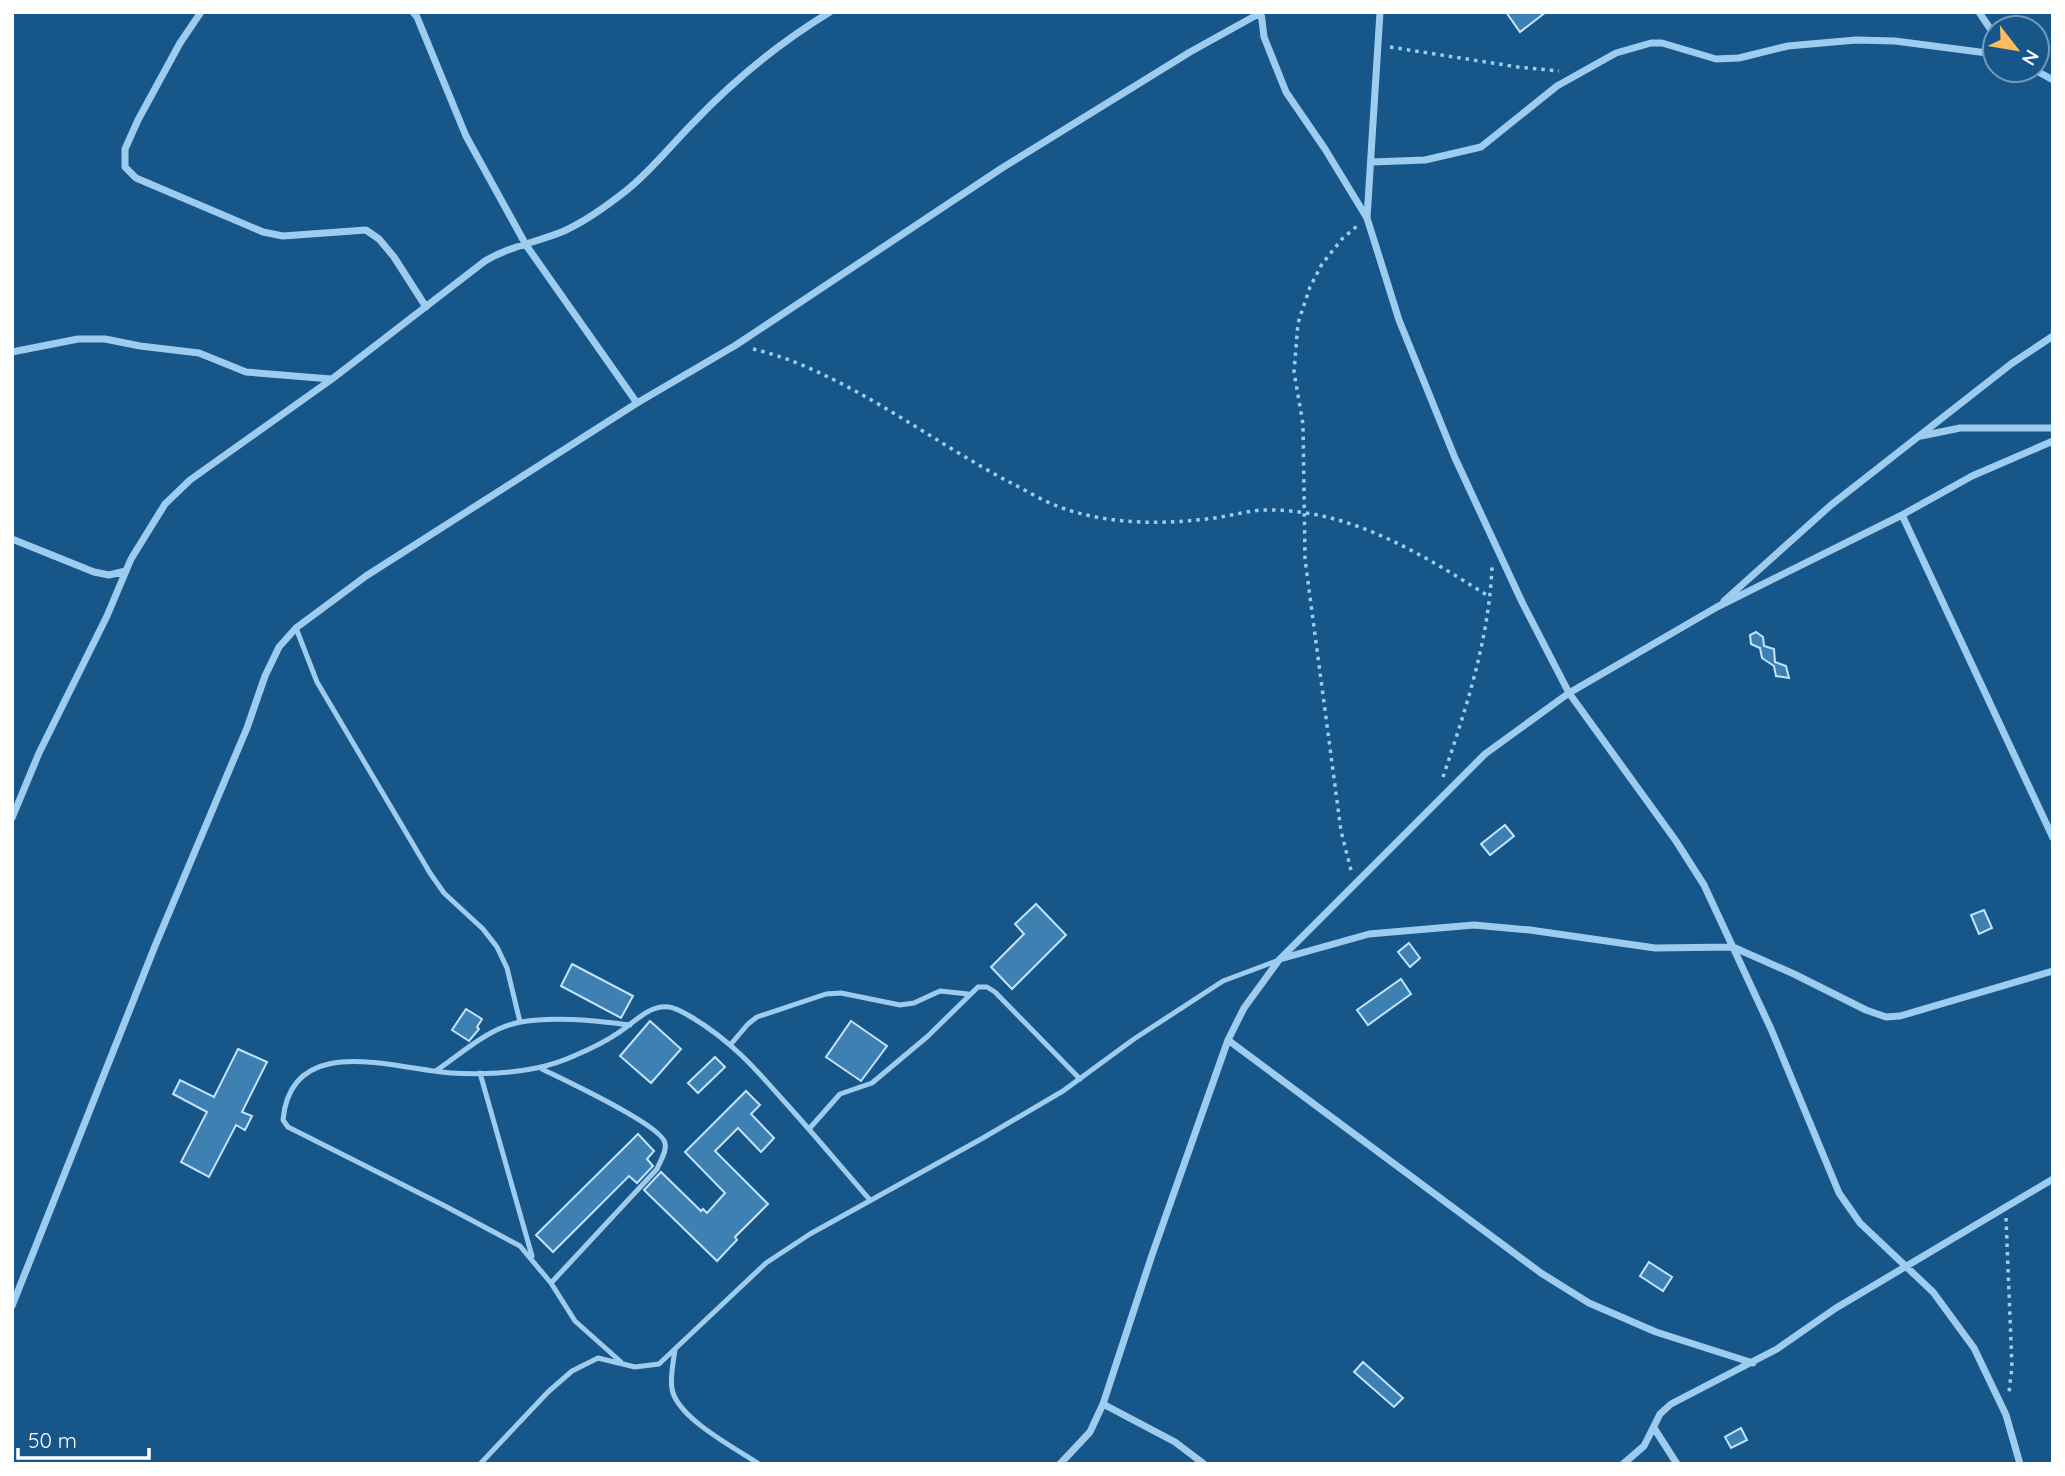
<svg xmlns="http://www.w3.org/2000/svg" width="2065" height="1476" font-family="Quicksand,sans-serif">
<style>
.building{fill:#3f80b2;stroke:#c4e3fa;stroke-width:2}
.lines{fill:none;stroke-linecap:round;stroke-linejoin:round}
.path{stroke:#9eccee;stroke-width:3.5;stroke-dasharray:3.5 5;stroke-linecap:butt}
.service{stroke:#9eccee;stroke-width:5}
.minor{stroke:#9eccee;stroke-width:7}
</style>
<rect width="100%" height="100%" fill="#175689"/>
<path class="building" d="M 1506,12 L 1546,12 L 1520,32 Z
M 1756,632 L 1763,637 L 1764,646 L 1774,649 L 1775,662 L 1786,666 L 1789,678 L 1776,676 L 1774,666 L 1762,658 L 1760,648 L 1751,644 L 1750,635 Z
M 1505,825 L 1514,836 L 1490,855 L 1481,844 Z
M 1036,904 L 1066,935 L 1012,989 L 991,967 L 1024,934 L 1015,924 Z
M 1984,910 L 1992,928 L 1979,934 L 1971,915 Z
M 1409,943 L 1420,958 L 1410,967 L 1398,952 Z
M 572,964 L 633,996 L 621,1018 L 561,986 Z
M 1401,979 L 1411,994 L 1368,1025 L 1357,1010 Z
M 466,1009 L 482,1019 L 477,1027 L 479,1029 L 469,1041 L 452,1030 Z
M 650,1021 L 681,1049 L 651,1083 L 620,1056 Z
M 851,1021 L 887,1046 L 861,1081 L 826,1057 Z
M 238,1049 L 267,1062 L 242,1112 L 252,1116 L 245,1130 L 236,1125 L 209,1177 L 181,1162 L 207,1112 L 173,1094 L 180,1080 L 214,1097 Z
M 715,1057 L 725,1067 L 698,1093 L 688,1083 Z
M 746,1091 L 760,1105 L 751,1114 L 774,1138 L 761,1152 L 738,1128 L 715,1151 L 768,1204 L 735,1237 L 737,1240 L 717,1261 L 644,1190 L 661,1172 L 701,1211 L 703,1209 L 707,1213 L 725,1193 L 685,1152 Z
M 638,1134 L 654,1151 L 647,1159 L 653,1166 L 637,1183 L 629,1176 L 553,1252 L 536,1235 Z
M 1649,1262 L 1672,1277 L 1663,1291 L 1640,1276 Z
M 1363,1362 L 1403,1398 L 1394,1407 L 1354,1372 Z
M 1741,1428 L 1747,1440 L 1731,1448 L 1725,1437 Z"/>
<g class="lines">
<path class="path" d="M 1390,47 L 1518,67 L 1559,71
M 753,349 C 843,370 931,442 1015,485 C 1029,492 1043,501 1057,506 C 1106,525 1163,525 1214,518 C 1231,516 1249,510 1266,510 C 1351,509 1421,554 1490,597
M 1443,777 C 1466,709 1489,639 1492,567
M 1351,870 L 1341,831 L 1305,559 L 1303,424 L 1294,372 L 1298,323 L 1310,287 L 1322,264 L 1342,239 L 1357,226
M 2006,1218 L 2012,1367 L 2009,1392"/>
<path class="service" d="M 296,628 L 317,682 L 430,873 L 444,893 L 483,929 L 497,947 L 507,968 L 520,1022
M 731,1044 L 748,1024 L 757,1017 L 826,994 L 841,993 L 900,1005 L 914,1003 L 940,991 L 968,994
M 542,1069 C 562,1079 662,1125 665,1143 C 667,1152 660,1161 657,1169 L 551,1283
M 437,1070 C 462,1053 490,1027 521,1022 C 556,1016 595,1021 630,1025
M 480,1073 L 532,1256
M 809,1129 L 840,1094 L 872,1083 L 928,1036 L 978,987 L 987,987 L 995,992 L 1080,1079
M 675,1350 C 673,1363 670,1377 672,1389 C 677,1418 735,1448 759,1464
M 621,1362 L 575,1321 L 551,1283 L 520,1246 L 445,1206 L 288,1127 L 283,1120 C 291,1031 394,1069 451,1073 C 466,1074 483,1074 498,1073 C 526,1071 550,1067 576,1055 C 590,1049 605,1042 618,1033 C 633,1024 649,1004 669,1007 C 677,1008 686,1014 693,1018 C 731,1041 754,1067 783,1100 C 813,1133 841,1167 870,1200
M 480,1464 L 548,1392 L 572,1371 L 598,1358 L 635,1367 L 659,1364 L 766,1263 L 810,1234 L 983,1138 L 1063,1091 L 1134,1039 L 1223,981 L 1279,960"/>
<path class="minor" d="M 201,12 L 180,43 L 138,120 L 125,149 L 125,167 L 136,178 L 263,232 L 283,236 L 366,230 L 379,239 L 394,257 L 426,307
M 413,12 L 417,17 L 466,136 L 526,245 L 637,403
M 1261,12 L 1264,37 L 1286,92 L 1325,149 L 1367,218 L 1399,320 L 1455,458 L 1522,602 L 1569,693 L 1676,841 L 1704,885 L 1771,1029 L 1839,1193 L 1860,1223 L 1933,1292 L 1974,1348 L 2006,1415 L 2020,1464
M 1979,12 L 1995,36
M 2035,70 L 2053,80
M 1372,162 L 1425,160 L 1481,147 L 1557,86 L 1616,53 L 1651,43 L 1662,43 L 1716,59 L 1739,58 L 1788,46 L 1856,40 L 1895,41 L 1995,54
M 1367,218 L 1380,12
M 12,352 L 78,339 L 105,339 L 140,346 L 199,353 L 246,372 L 331,379
M 1921,436 L 1960,428 L 2053,428
M 1902,515 L 2053,838
M 12,539 L 94,572 L 109,575 L 126,571
M 1724,601 L 1831,505 L 2011,364 L 2053,336
M 12,818 L 39,753 L 107,616 L 131,559 L 165,504 L 190,480 L 332,379 L 485,261 C 510,246 538,242 564,231 C 586,221 608,205 627,190 C 652,170 671,145 694,122 C 735,79 779,43 830,12
M 1280,959 L 1369,934 L 1474,925 L 1530,930 L 1655,948 L 1733,947 L 1794,974 L 1866,1010 L 1886,1017 L 1900,1016 L 2053,971
M 1228,1040 L 1541,1273 L 1589,1303 L 1656,1332 L 1753,1363
M 12,1306 L 155,946 L 247,728 L 265,676 L 279,647 L 296,628 L 366,576 L 637,403 L 736,345 L 1002,168 L 1190,52 L 1262,12
M 1103,1404 L 1175,1442 L 1204,1464
M 1654,1428 L 1677,1464
M 1060,1464 L 1090,1432 L 1103,1404 L 1152,1255 L 1228,1040 L 1244,1008 L 1279,960 L 1485,754 L 1569,693 L 1717,607 L 1902,515 L 1972,476 L 2053,441
M 1623,1464 L 1644,1446 L 1660,1414 L 1671,1404 L 1777,1349 L 1836,1308 L 2053,1179"/>
</g>
<rect width="2065" height="1476" fill="none" stroke="#ffffff" stroke-width="28"/>
<g transform="translate(2016 49) rotate(121)"><circle r="33" fill="#175689" stroke="#749ab8" stroke-width="2"/>
<path d="M0-5L12 26L0 18L-12 26Z" fill="#ffbc5c"/>
<text y="-10" font-size="19" font-weight="bold" text-anchor="middle" fill="#ffffff">N</text>
</g>
<path d="M18 1448v10h131v-10" fill="none" stroke="#ffffff" stroke-width="3.5"/>
<text x="28" y="1448" font-size="21" fill="#ffffff" stroke="#175689" stroke-width="5" paint-order="stroke">50 m</text>
</svg>
